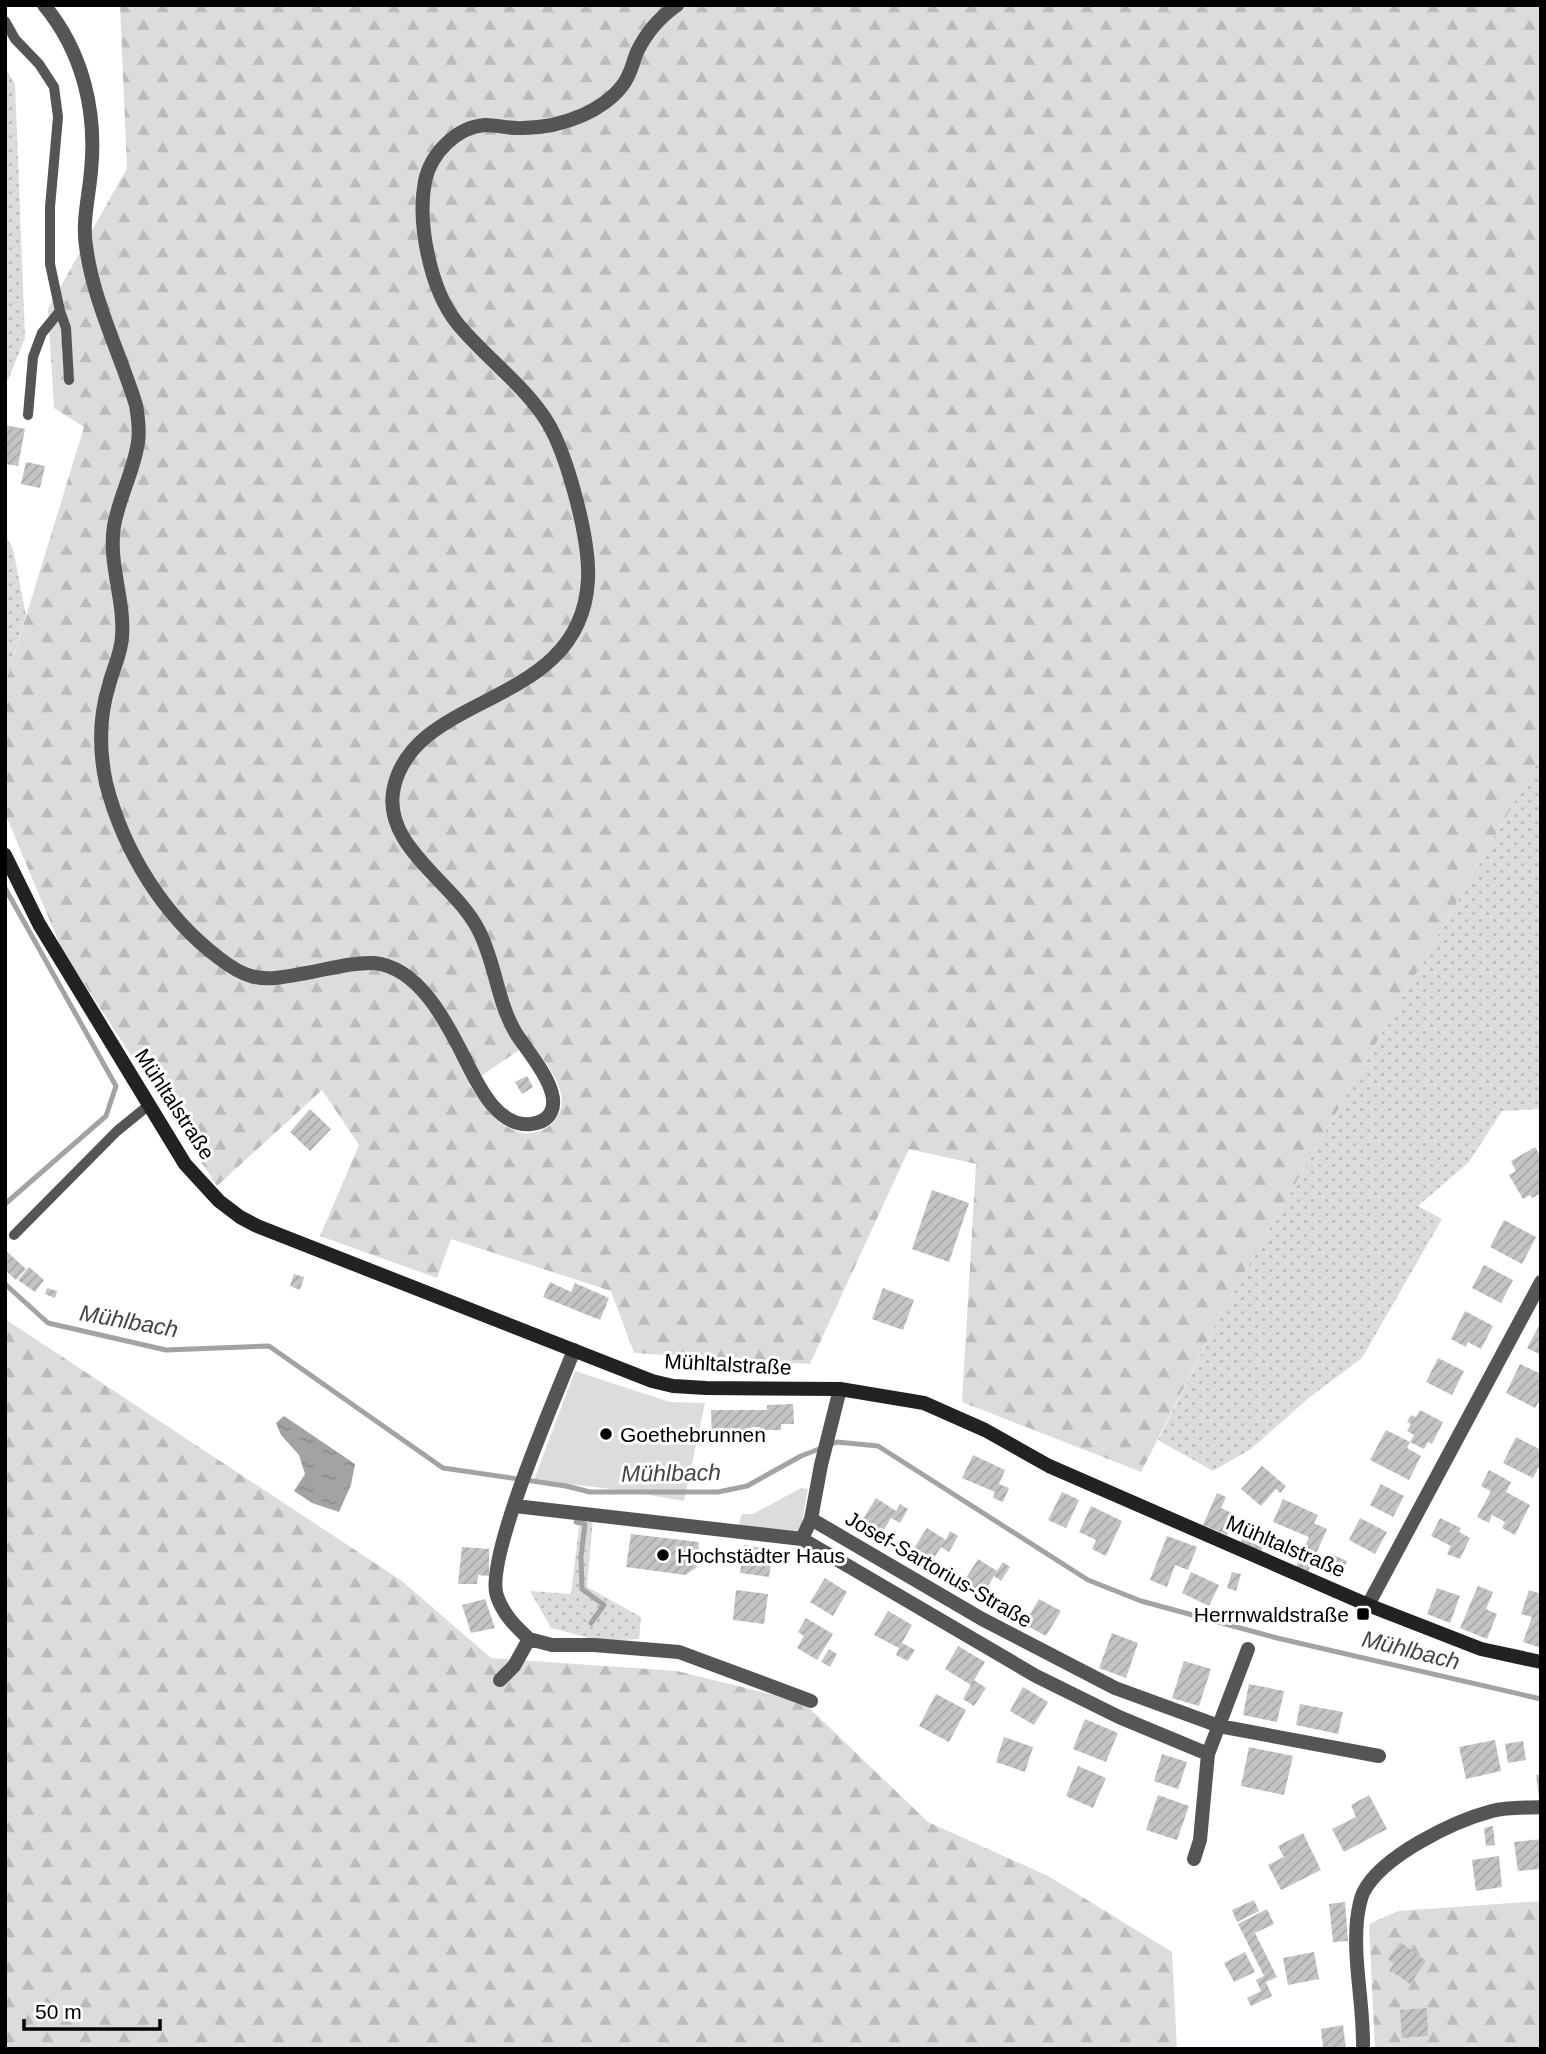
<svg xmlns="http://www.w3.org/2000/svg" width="1546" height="2054" font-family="Helvetica,sans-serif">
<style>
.grass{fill:url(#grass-dots)}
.forest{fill:url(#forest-firs);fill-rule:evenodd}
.green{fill:#dcdcdc}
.water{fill:url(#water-ripples)}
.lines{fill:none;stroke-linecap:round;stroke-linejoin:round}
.stream{stroke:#a3a3a3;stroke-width:5}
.building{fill:url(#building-hatch)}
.service{stroke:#555;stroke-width:10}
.minor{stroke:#555;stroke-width:14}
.secondary{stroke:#222;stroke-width:14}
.poi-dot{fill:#000;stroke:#fff;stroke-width:2.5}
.labels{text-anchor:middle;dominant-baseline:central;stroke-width:6;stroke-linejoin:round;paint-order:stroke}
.street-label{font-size:21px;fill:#000;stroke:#fff}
.poi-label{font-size:21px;fill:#000;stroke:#fff;text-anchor:start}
.water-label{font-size:23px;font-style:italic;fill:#444;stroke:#fff}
</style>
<defs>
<pattern id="grass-dots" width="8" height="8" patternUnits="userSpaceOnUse" patternTransform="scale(1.75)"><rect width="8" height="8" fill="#dcdcdc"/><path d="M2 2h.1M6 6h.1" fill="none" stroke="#bbb" stroke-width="1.8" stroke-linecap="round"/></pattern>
<pattern id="forest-firs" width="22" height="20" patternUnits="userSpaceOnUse" patternTransform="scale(1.75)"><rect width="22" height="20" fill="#dcdcdc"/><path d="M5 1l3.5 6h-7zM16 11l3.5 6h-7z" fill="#bbb"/></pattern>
<pattern id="water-ripples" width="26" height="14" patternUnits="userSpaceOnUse" patternTransform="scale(1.75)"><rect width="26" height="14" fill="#a3a3a3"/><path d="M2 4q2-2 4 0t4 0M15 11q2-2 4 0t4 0" fill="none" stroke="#8b8b8b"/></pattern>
<pattern id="building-hatch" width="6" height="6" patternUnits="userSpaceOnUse" patternTransform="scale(1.75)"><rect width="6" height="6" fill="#c4c4c4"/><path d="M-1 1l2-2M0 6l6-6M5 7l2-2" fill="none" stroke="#a7a7a7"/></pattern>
</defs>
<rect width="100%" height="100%" fill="#fff"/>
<path class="grass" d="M 5,67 L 15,84 L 25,338 L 8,380 L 5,379 Z
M 5,534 L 13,549 L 26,615 L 5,685 Z
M 1541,756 L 1541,1109 L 1502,1111 L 1469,1162 L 1418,1206 L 1442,1219 L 1362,1358 L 1310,1397 L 1251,1449 L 1213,1471 L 1158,1440 L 1225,1306 Z
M 593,1519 L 587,1587 L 641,1617 L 639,1639 L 601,1641 L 551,1628 L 530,1591 L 571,1594 L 579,1527 Z"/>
<path class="forest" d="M 120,5 L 1541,5 L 1541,756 L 1225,1306 L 1141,1472 L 962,1402 L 976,1164 L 909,1149 L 810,1364 L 634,1353 L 611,1291 L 451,1239 L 437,1278 L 320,1236 L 359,1145 L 322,1090 L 217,1186 L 62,950 L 5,813 L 5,685 L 84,427 L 54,408 L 48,309 L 127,168 ZM 531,1042 C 542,1058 556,1074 561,1093 C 567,1120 539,1142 513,1130 C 492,1121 481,1102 469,1084 Z
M 5,1319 L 402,1581 L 491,1658 L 677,1671 L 803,1702 L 928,1822 L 1048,1876 L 1172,1952 L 1177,2049 L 5,2049 Z
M 1541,1901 L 1541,2049 L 1375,2049 L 1369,1924 L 1398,1911 Z"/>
<path class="green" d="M 575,1371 L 670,1402 L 705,1403 L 684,1501 L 620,1490 L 534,1480 Z
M 801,1488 L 808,1489 L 801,1527 L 795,1534 L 738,1526 L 742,1514 L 753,1514 Z"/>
<path class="water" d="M 284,1416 L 355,1464 L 351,1485 L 339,1512 L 312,1503 L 294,1491 L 305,1474 L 299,1455 L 281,1435 L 276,1423 Z"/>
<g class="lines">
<path class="stream" d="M 5,888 L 116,1086 L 106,1116 L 5,1204
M 5,1284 L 48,1323 L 166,1350 L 269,1346 L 443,1468 L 566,1486 L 590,1492 L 718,1492 L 747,1486 L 801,1456 L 837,1442 L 878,1446 L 1088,1580 L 1141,1601 L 1277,1638 L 1541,1699
M 576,1522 L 585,1524 L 581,1556 L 582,1589 L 604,1605 L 591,1623"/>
</g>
<path class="building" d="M 5,425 L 25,429 L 18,466 L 5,464 Z
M 26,462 L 45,466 L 40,488 L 21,484 Z
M 527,1076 L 533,1087 L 522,1094 L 515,1082 Z
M 310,1109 L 331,1129 L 310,1151 L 290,1132 Z
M 1535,1147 L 1541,1157 L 1541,1193 L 1532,1198 L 1530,1195 L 1523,1199 L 1509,1175 L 1516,1171 L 1511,1161 Z
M 932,1190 L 969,1203 L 949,1262 L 912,1249 Z
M 1504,1220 L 1536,1237 L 1522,1264 L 1490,1247 Z
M 5,1250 L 26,1269 L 16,1280 L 5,1270 Z
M 1484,1265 L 1513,1280 L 1501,1303 L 1472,1288 Z
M 29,1267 L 44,1280 L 35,1292 L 18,1280 Z
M 294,1274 L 304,1277 L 300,1290 L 290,1286 Z
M 550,1282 L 571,1292 L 575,1283 L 609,1298 L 600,1320 L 543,1297 Z
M 47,1288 L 57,1291 L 55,1298 L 45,1294 Z
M 883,1288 L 914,1300 L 903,1330 L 872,1319 Z
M 1465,1311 L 1493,1326 L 1481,1349 L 1468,1342 L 1466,1347 L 1451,1339 Z
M 1541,1322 L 1541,1355 L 1527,1348 Z
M 1438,1358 L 1464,1371 L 1452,1395 L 1426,1382 Z
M 1520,1364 L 1541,1374 L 1541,1398 L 1535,1408 L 1506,1393 Z
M 793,1404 L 794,1424 L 781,1424 L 781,1430 L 760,1430 L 760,1427 L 751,1427 L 752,1438 L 712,1439 L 711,1410 L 767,1410 L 767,1405 Z
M 1420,1410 L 1443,1422 L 1432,1444 L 1428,1442 L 1424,1449 L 1410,1442 L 1414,1435 L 1407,1431 L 1411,1424 L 1407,1422 L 1411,1415 L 1416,1417 Z
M 1386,1430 L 1410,1442 L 1407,1448 L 1421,1456 L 1409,1480 L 1370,1460 Z
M 1516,1437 L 1541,1450 L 1541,1463 L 1533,1478 L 1503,1463 Z
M 973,1455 L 1005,1470 L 999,1484 L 1009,1488 L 1003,1502 L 993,1498 L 995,1492 L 962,1478 Z
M 1262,1466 L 1286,1486 L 1280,1493 L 1276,1489 L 1261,1506 L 1241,1489 Z
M 1489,1470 L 1511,1482 L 1506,1492 L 1530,1505 L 1515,1535 L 1502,1528 L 1505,1522 L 1492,1515 L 1489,1523 L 1477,1517 L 1491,1491 L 1481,1486 Z
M 1381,1484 L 1404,1496 L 1393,1517 L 1370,1505 Z
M 1062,1492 L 1079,1500 L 1066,1528 L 1048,1520 Z
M 1217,1493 L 1226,1497 L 1221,1508 L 1236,1515 L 1227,1535 L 1203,1525 Z
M 876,1498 L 896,1511 L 900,1504 L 908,1509 L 900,1523 L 891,1518 L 878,1540 L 858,1527 Z
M 1283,1499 L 1318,1515 L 1314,1523 L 1327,1529 L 1308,1572 L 1296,1567 L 1309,1537 L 1273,1522 Z
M 1091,1506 L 1122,1521 L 1106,1556 L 1092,1549 L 1096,1540 L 1079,1532 Z
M 1360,1518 L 1387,1532 L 1375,1554 L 1349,1540 Z
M 1440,1518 L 1461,1528 L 1459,1532 L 1470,1538 L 1460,1559 L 1447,1554 L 1451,1546 L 1431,1536 Z
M 927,1528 L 946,1540 L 950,1531 L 958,1536 L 949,1552 L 941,1547 L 928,1568 L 909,1556 Z
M 1248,1528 L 1267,1537 L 1261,1551 L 1241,1542 Z
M 631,1534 L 699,1542 L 696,1568 L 685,1575 L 626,1567 Z
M 1167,1536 L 1197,1547 L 1188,1570 L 1175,1565 L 1167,1587 L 1150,1580 Z
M 744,1545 L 773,1550 L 769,1577 L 740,1573 Z
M 462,1547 L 489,1549 L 489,1576 L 478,1575 L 477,1584 L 458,1584 Z
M 1329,1553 L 1347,1561 L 1339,1579 L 1321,1572 Z
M 978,1559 L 997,1571 L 1003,1562 L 1010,1567 L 1001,1581 L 994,1576 L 980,1598 L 961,1586 Z
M 1191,1572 L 1219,1585 L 1209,1606 L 1182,1593 Z
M 1232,1572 L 1241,1574 L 1236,1591 L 1227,1588 Z
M 825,1578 L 847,1592 L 833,1616 L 810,1602 Z
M 1478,1586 L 1493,1592 L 1486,1609 L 1497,1614 L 1487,1639 L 1460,1628 Z
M 1437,1588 L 1460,1596 L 1450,1623 L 1427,1614 Z
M 736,1590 L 768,1594 L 764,1624 L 733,1620 Z
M 1529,1590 L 1541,1594 L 1541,1648 L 1523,1642 L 1532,1617 L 1521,1614 Z
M 485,1599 L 495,1628 L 471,1633 L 462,1605 Z
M 1039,1599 L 1061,1611 L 1046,1636 L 1024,1624 Z
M 888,1611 L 912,1625 L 902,1643 L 915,1650 L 908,1661 L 896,1655 L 899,1648 L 874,1635 Z
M 806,1618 L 833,1634 L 817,1660 L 797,1648 L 804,1636 L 798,1632 Z
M 1112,1633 L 1138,1643 L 1126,1678 L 1099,1668 Z
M 958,1646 L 985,1662 L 974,1680 L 986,1688 L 974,1706 L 963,1699 L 971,1685 L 945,1669 Z
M 829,1649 L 837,1654 L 830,1667 L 821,1662 Z
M 1184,1661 L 1211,1669 L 1199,1706 L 1172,1698 Z
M 1249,1684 L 1284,1691 L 1277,1722 L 1243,1715 Z
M 1023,1687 L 1048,1702 L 1034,1725 L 1010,1711 Z
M 936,1694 L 966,1710 L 949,1742 L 919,1726 Z
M 1300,1704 L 1343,1712 L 1338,1734 L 1296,1725 Z
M 1085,1719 L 1118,1733 L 1106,1762 L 1073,1749 Z
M 1004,1737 L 1033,1747 L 1025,1772 L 996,1762 Z
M 1495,1740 L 1501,1771 L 1466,1779 L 1459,1747 Z
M 1523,1741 L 1526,1760 L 1508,1763 L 1505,1744 Z
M 1249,1747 L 1293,1756 L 1284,1795 L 1241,1786 Z
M 1162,1754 L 1187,1762 L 1178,1789 L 1154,1781 Z
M 1078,1766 L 1106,1778 L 1093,1808 L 1066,1796 Z
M 1541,1774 L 1541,1797 L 1539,1797 L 1536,1775 Z
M 1158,1795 L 1189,1806 L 1177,1840 L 1146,1830 Z
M 1369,1795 L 1387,1829 L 1344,1852 L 1332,1829 L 1356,1817 L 1351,1805 Z
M 1493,1826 L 1495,1845 L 1486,1846 L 1484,1828 Z
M 1303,1833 L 1321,1870 L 1281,1890 L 1268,1865 L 1284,1857 L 1278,1846 Z
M 1541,1839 L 1541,1869 L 1518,1871 L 1514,1842 Z
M 1499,1856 L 1502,1887 L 1476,1891 L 1472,1860 Z
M 1254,1900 L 1259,1911 L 1237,1922 L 1232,1910 Z
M 1345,1902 L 1348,1941 L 1333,1942 L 1329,1904 Z
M 1267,1909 L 1274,1924 L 1255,1933 L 1277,1977 L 1266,1982 L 1272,1996 L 1251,2006 L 1247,1998 L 1261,1991 L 1256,1980 L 1264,1976 L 1238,1924 Z
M 1400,1942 L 1426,1961 L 1410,1984 L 1390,1970 L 1394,1964 L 1388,1959 Z
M 1245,1952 L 1255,1972 L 1234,1982 L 1224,1963 Z
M 1314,1952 L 1319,1979 L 1288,1985 L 1283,1958 Z
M 1427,2008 L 1428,2036 L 1402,2038 L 1400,2010 Z
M 1343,2025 L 1346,2049 L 1323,2049 L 1321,2029 Z"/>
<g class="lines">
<path class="service" d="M 5,21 L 15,39 L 39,64 L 54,87 L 58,117 L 50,207 L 50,264 L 60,311 L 42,333 L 33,357 L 28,415
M 60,311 L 66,328 L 69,380
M 14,1235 L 117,1131 L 149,1105"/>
<path class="minor" d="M 44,5 C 83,52 97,112 91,171 C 89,196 82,222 86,246 C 93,301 120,353 136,405 C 138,417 140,430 138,442 C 134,471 119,497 114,526 C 108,564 125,600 122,637 C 121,654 113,669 109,685 C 99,717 99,750 106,783 C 123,850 163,916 219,958 C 228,965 239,973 251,976 C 270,982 293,975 312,972 C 332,968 354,962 374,963 C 419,967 447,1023 465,1059 C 477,1083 497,1128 531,1124 C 540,1123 547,1120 551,1112 C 562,1091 529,1053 517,1035 C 497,1003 496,964 479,931 C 456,883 380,846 394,787 C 416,690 581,709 588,580 C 590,539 566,446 542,414 C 518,380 483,355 457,323 C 430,289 417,223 425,181 C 431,153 457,127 485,125 C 498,125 510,129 522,128 C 542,128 565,123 583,115 C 597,109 613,98 622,86 C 631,75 632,64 637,52 C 646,33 660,17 677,5
M 515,1506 L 802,1539 L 811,1519 L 821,1465 L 840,1389
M 811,1519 L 982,1619 L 1115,1688 L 1219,1726 L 1379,1756
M 802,1539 L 1036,1676 L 1119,1717 L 1208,1754
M 1368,1605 L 1541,1282
M 529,1639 L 552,1645 L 594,1645 L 679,1652 L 811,1701
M 500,1680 L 514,1666 L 529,1639 C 515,1626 503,1614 497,1596 C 484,1559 557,1394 574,1350
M 1194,1859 L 1200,1840 L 1208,1754 L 1248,1649
M 1363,2049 C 1364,2005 1353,1963 1357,1920 C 1358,1912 1360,1900 1363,1893 C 1381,1856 1454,1821 1492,1811 C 1508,1807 1525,1808 1541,1807"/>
<path class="secondary" d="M 5,855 L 39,924 L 185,1164 L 219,1201 L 240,1217 L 257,1226 L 652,1381 L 673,1386 L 706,1388 L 840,1389 L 924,1403 L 985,1430 L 1049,1466 L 1368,1605 L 1481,1649 L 1541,1662"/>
</g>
<g class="poi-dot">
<circle cx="606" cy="1434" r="7"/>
<circle cx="663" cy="1555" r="7"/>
<rect x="1356" y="1607" width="14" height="14" rx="3.5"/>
</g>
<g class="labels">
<g class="street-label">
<text transform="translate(175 1104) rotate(57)">Mühltalstraße</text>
<text transform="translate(728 1364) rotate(3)">Mühltalstraße</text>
<text transform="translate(1286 1546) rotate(23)">Mühltalstraße</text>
<text transform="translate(939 1569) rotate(30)">Josef-Sartorius-Straße</text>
</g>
<g class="poi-label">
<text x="620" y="1434">Goethebrunnen</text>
<text x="677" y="1555">Hochstädter Haus</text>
<text x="1349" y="1614" text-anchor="end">Herrnwaldstraße</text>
</g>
<g class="water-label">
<text transform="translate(129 1321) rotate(10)">Mühlbach</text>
<text transform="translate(671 1473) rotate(-1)">Mühlbach</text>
<text transform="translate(1411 1650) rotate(14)">Mühlbach</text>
</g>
</g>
<rect width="1546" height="2054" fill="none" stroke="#000000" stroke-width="14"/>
<path d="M24 2019v10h136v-10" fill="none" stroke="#000000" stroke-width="3.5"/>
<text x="35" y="2019" font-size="21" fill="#000000" stroke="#ffffff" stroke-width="5" paint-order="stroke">50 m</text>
</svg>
